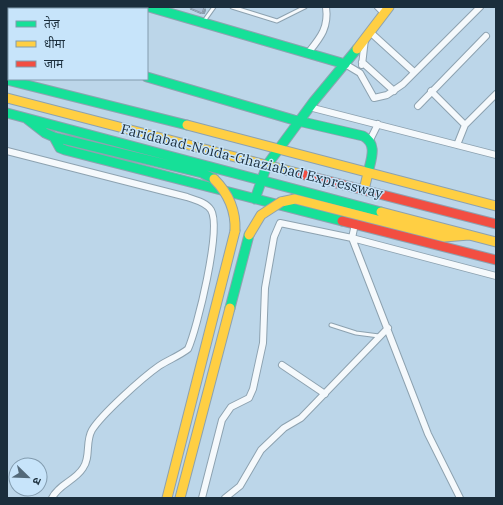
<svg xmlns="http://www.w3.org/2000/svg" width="503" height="505" font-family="'IBM Plex Serif','Noto Sans Devanagari',serif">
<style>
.building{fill:#abbfd5;stroke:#8c9cac;filter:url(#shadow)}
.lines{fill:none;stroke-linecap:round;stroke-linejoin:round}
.lane-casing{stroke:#8da2b0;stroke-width:5}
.street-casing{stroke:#8da2b0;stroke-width:8}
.fast-casing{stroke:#8da2b0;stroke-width:11}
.slow-casing{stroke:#8da2b0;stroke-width:11}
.jam-casing{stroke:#8da2b0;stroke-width:11}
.lane{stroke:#f5f9fc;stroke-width:3}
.street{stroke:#f5f9fc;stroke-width:6}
.fast{stroke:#16e098;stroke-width:9}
.slow{stroke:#ffcf43;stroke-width:9}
.jam{stroke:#f24e42;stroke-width:9}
.slow-bridge-casing{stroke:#8da2b0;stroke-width:11;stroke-linecap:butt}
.slow-bridge{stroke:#ffcf43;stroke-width:9}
.labels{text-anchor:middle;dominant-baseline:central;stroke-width:3;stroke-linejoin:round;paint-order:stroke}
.street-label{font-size:14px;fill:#1b2e3c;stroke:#c7e4fa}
</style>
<defs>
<filter id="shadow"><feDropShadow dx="2" dy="2" stdDeviation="0" flood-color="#0004"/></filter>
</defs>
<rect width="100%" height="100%" fill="#bcd6e9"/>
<path class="building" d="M 188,7 L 204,7 L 202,13 Z"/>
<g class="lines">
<defs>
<path id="lane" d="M 49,7 L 51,9
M 232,7 L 277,21 L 305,7
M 204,21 L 214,7
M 331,325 L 356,333 L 379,336"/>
<path id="street" d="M 378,7 L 384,13
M 370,32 L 414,72
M 308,53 C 320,38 329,28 326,7
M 362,62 L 394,91
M 345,64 L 360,73 L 374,98 L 387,95 L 403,84 L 480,7
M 362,65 L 365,39
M 431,91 L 465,125
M 418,106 L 486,36
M 309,107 L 496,155
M 370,140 L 378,124
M 457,145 L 465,125 L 496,94
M 7,151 L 187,197 C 195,200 206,202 211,210 C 222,228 197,329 188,349 C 179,356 168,360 159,366 C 142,378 102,414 92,430 C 85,442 91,457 83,468 C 75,481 59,484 52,498
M 355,224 L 352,238 L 428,434 L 460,498
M 282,365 L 325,394
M 202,498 L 222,420 L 231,407 L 249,398 L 253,389 L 263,343 L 265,288 L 274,237 L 280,223 L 352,238 L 496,276
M 225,498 L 240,486 L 261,450 L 284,428 L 301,418 L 388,328"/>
<path id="fast" d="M 149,7 L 345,64
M 7,37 L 9,38
M 147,77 L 294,120 L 363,136 C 378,144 371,159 368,173
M 7,80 L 187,125
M 7,113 L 381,212
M 27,119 L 45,133 L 54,137 L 202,173 L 214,179
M 54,137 L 60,148 L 65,150 L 342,221
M 255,199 L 267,165 L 314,101 L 357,49
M 230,308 L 249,235"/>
<path id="slow" d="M 357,49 L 389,7
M 7,98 L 301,174
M 187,125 L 496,206
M 364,190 L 368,173
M 281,202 L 295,199 L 444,237 L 469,235
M 381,212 L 496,242
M 167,498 L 235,231
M 180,498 L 230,308"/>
<path id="jam" d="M 301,174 L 496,224
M 342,221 L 496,260"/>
</defs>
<use href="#lane" class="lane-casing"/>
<use href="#street" class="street-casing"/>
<use href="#fast" class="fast-casing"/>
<use href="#slow" class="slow-casing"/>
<use href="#jam" class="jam-casing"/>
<use href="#lane" class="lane"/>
<use href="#street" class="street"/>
<use href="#fast" class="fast"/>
<use href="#slow" class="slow"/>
<use href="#jam" class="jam"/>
<defs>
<path id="slow-bridge" d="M 214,179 C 229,194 236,210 235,231
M 249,235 L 261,215 L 281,202"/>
</defs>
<use href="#slow-bridge" class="slow-bridge-casing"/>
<use href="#slow-bridge" class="slow-bridge"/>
</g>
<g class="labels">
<g class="street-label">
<text transform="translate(252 161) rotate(14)">Faridabad-Noida-Ghaziabad Expressway</text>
</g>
</g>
<rect width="503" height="505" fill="none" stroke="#1b2e3c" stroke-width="16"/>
<rect x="8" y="8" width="140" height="72" fill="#c7e4fa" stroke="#829bae"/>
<rect x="16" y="21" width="20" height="6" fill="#16e098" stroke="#829bae"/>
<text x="44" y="28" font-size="12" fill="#1b2e3c">तेज़</text>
<rect x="16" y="41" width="20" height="6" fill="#ffcf43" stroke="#829bae"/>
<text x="44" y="48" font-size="12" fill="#1b2e3c">धीमा</text>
<rect x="16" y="61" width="20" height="6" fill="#f24e42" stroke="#829bae"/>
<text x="44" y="68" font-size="12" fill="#1b2e3c">जाम</text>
<g transform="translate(28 477) rotate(113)"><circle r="19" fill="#c7e4fa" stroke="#829bae"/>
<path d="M0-3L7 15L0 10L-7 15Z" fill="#536979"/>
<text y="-6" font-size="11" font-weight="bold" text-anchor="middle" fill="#1b2e3c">उ</text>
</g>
</svg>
